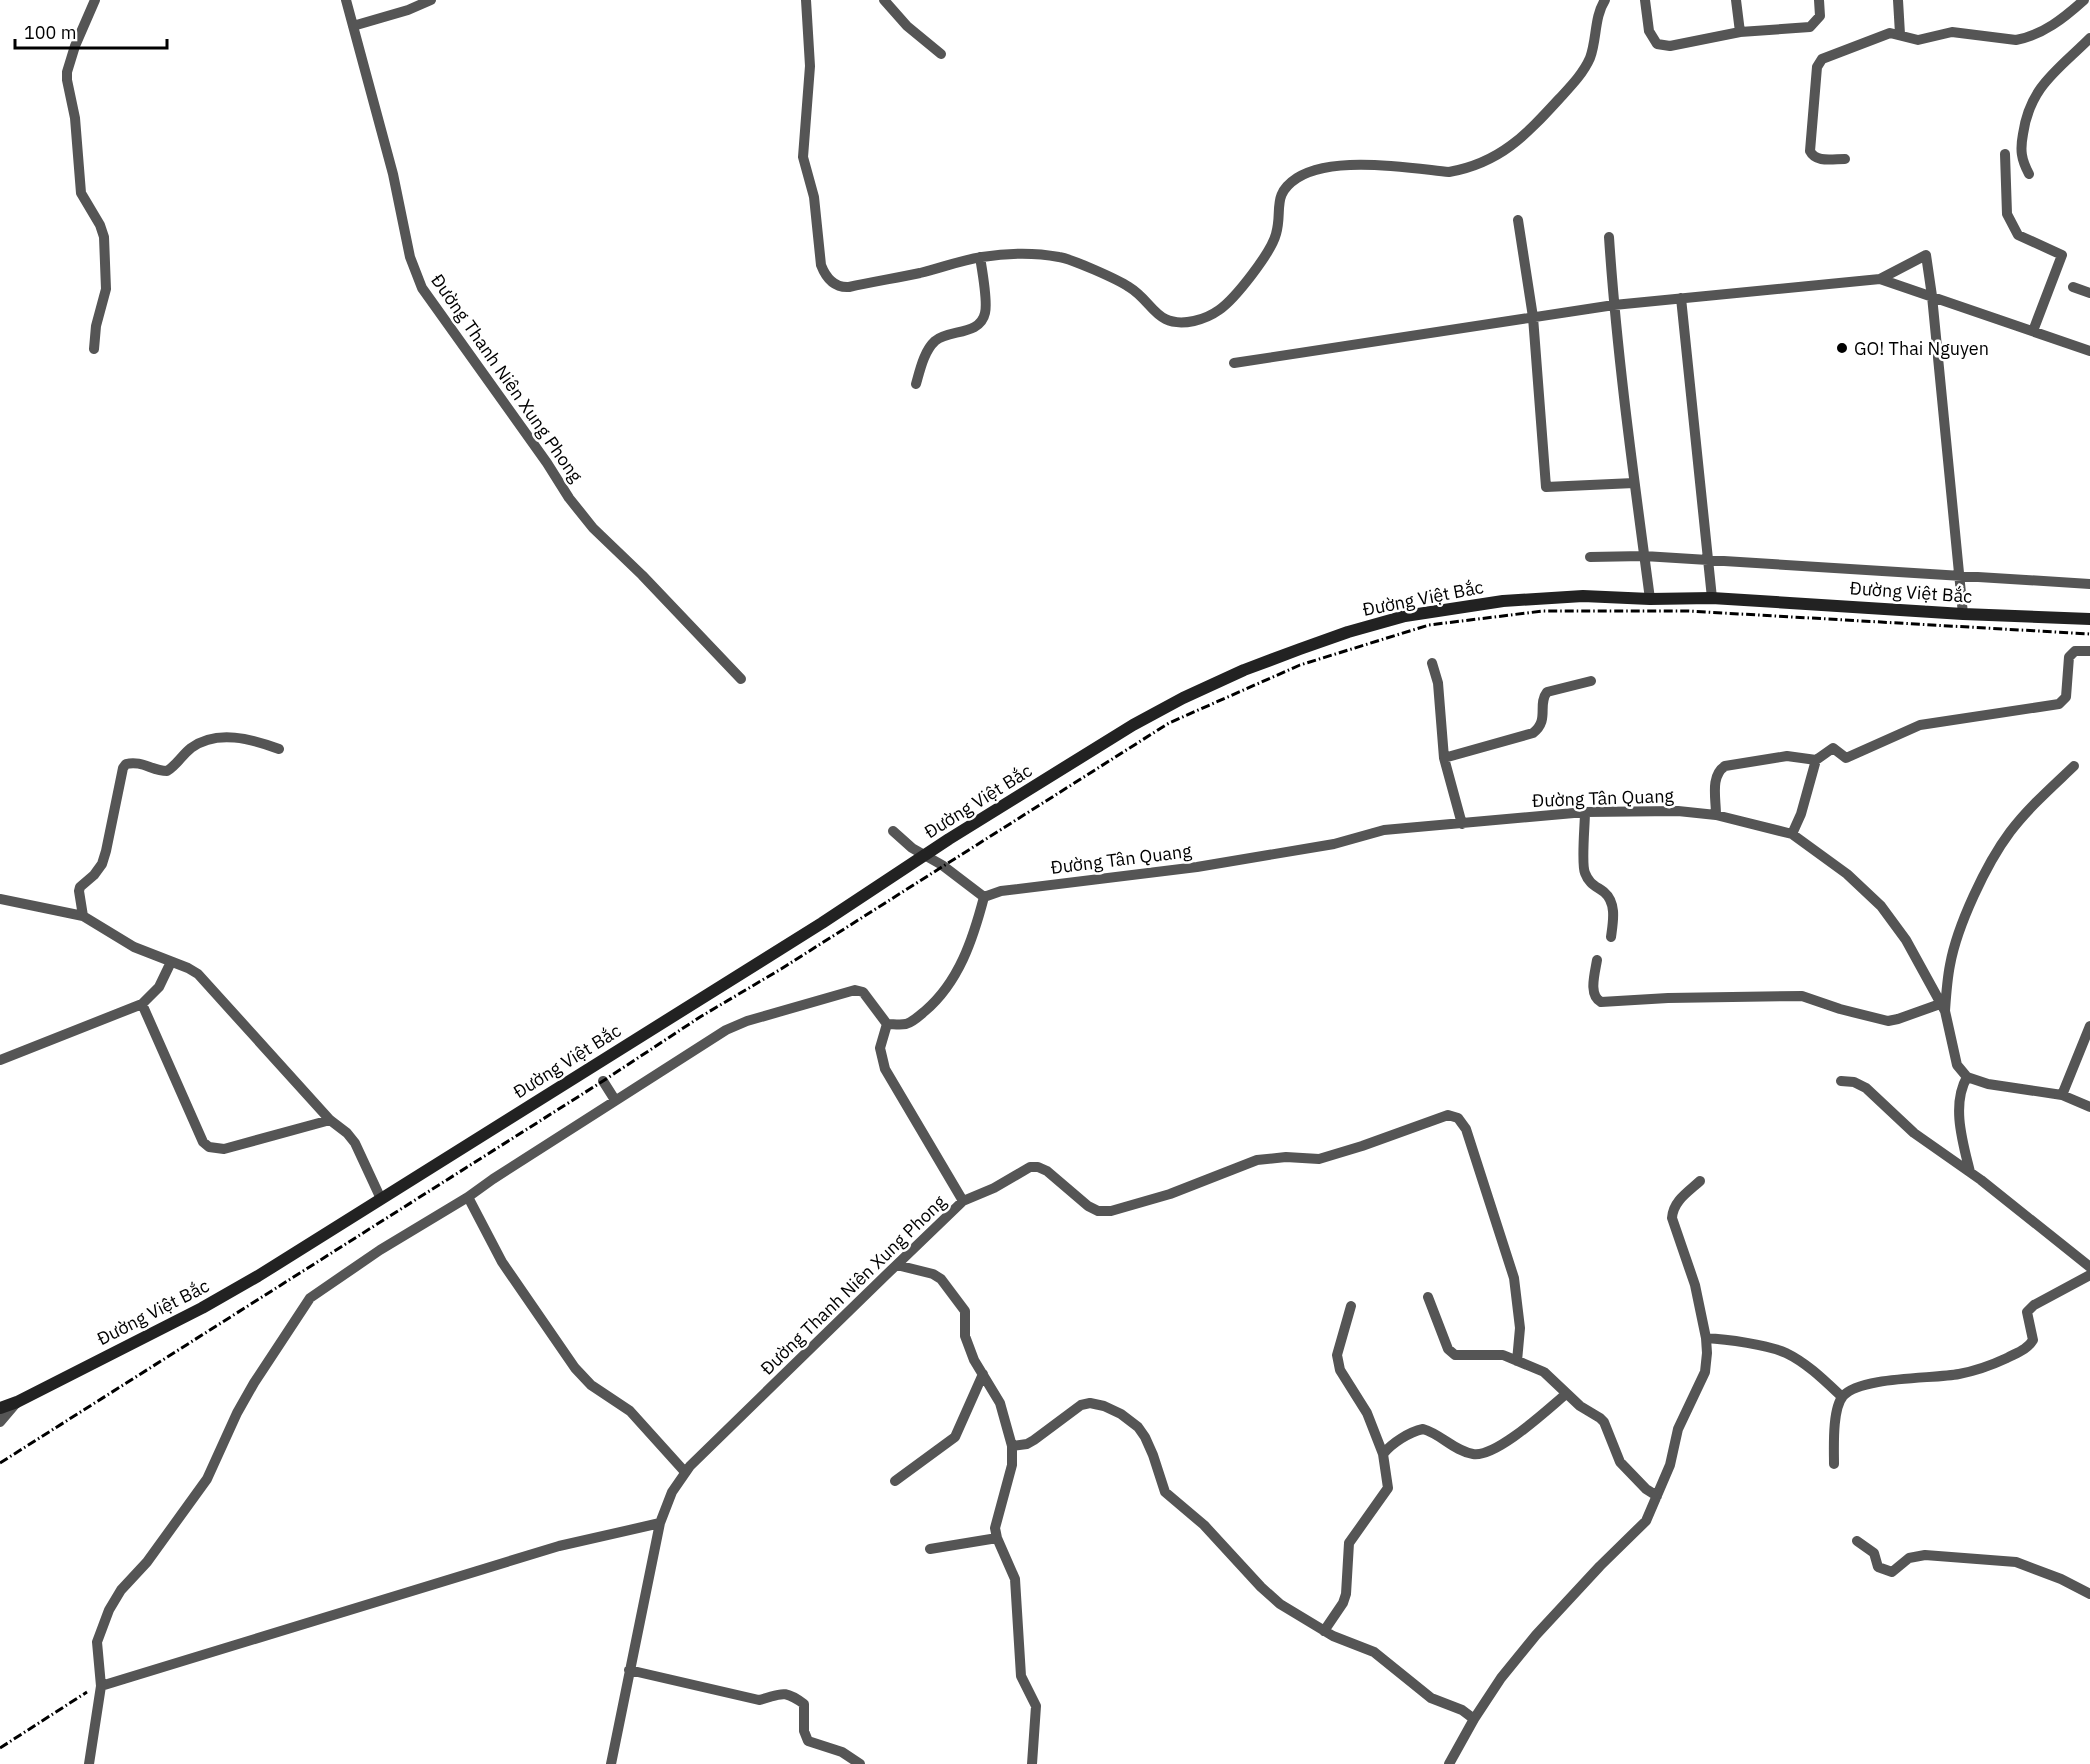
<svg xmlns="http://www.w3.org/2000/svg" width="2090" height="1764" font-family="'IBM Plex Sans',sans-serif">
<style>
.lines{fill:none;stroke-linecap:round;stroke-linejoin:round}
.minor{stroke:#555;stroke-width:10}
.secondary{stroke:#222;stroke-width:12}
.rail{stroke:#000;stroke-width:3;stroke-dasharray:9 3 1.5 3;stroke-linecap:butt}
.poi-dot{fill:#000;stroke:#fff;stroke-width:2}
.labels{text-anchor:middle;dominant-baseline:central;stroke-width:5;stroke-linejoin:round;paint-order:stroke}
.poi-label{font-size:18px;fill:#000;stroke:#fff;text-anchor:start}
.street-label{font-size:18px;fill:#000;stroke:#fff}
</style>
<rect width="100%" height="100%" fill="#fff"/>
<g class="lines">
<path class="minor" d="M 346,0 L 393,174 L 410,257 L 422,288 L 547,463 L 569,498 L 593,528 L 642,575 L 741,679
M 806,0 L 810,66 L 803,157 L 814,197 L 821,265 C 826,278 834,288 849,287 C 872,282 896,278 920,273 C 941,268 961,260 982,257 C 1007,253 1033,252 1059,257 C 1072,259 1117,279 1129,287 C 1154,302 1155,329 1194,321 C 1203,319 1212,315 1219,310 C 1235,299 1271,253 1276,234 C 1283,210 1271,195 1297,178 C 1333,155 1409,168 1449,172 C 1500,163 1526,135 1559,99 C 1570,87 1583,74 1590,58 C 1597,40 1594,17 1605,0
M 884,0 L 907,26 L 941,54
M 1645,0 L 1649,31 L 1657,44 L 1670,46 L 1740,32 L 1810,27 L 1820,16 L 1819,0
M 1736,0 L 1740,32
M 1898,0 L 1900,34
M 353,26 L 408,10 L 431,0
M 2005,154 L 2007,214 L 2018,235 L 2062,255 L 2033,331
M 1845,159 C 1832,159 1816,163 1810,151 L 1817,67 L 1822,59 L 1890,33 L 1918,40 L 1952,32 L 2016,40 C 2043,35 2064,18 2084,0
M 2029,174 C 2021,159 2020,150 2023,134 C 2030,86 2058,70 2090,38
M 1518,220 L 1533,317 L 1546,487 L 1634,483
M 1609,237 C 1617,358 1634,478 1650,599
M 1880,279 L 1926,255 L 1932,296 L 1963,614
M 2073,287 L 2090,293
M 1681,298 L 1712,598
M 94,349 L 96,326 L 106,289 L 104,237 L 100,225 L 81,193 L 75,118 L 67,80 L 67,72 L 75,46 L 95,0
M 1234,363 L 1614,305 L 1880,279 L 2090,351
M 916,384 C 920,370 924,351 935,341 C 949,329 980,336 985,313 C 988,301 982,270 980,257
M 1590,557 L 1644,556 L 2090,584
M 1432,663 L 1438,683 L 1444,758 L 1462,824
M 1444,758 L 1533,733 C 1550,720 1537,705 1547,692 L 1591,681
M 1585,812 C 1585,825 1581,864 1585,873 C 1589,884 1596,886 1604,892 C 1617,903 1613,922 1611,937
M 1716,815 C 1716,798 1710,776 1725,766 L 1787,756 L 1816,760 L 1833,748 L 1846,758 L 1920,725 L 2059,704 L 2066,697 L 2069,657 L 2075,651 L 2090,651
M 893,831 L 912,848 L 942,865 L 984,897
M 1792,834 L 1801,814 L 1816,760
M 984,897 L 1001,891 L 1197,867 L 1334,844 L 1384,830 L 1585,812 L 1678,811 L 1716,815 L 1792,834 L 1847,874 L 1881,906 L 1906,940 L 1945,1011 L 1957,1065 L 1967,1077 L 1988,1084 L 2062,1095 L 2090,1107
M 0,899 L 83,916 L 134,947 L 188,968 L 198,974 L 330,1120 L 347,1133 L 355,1143 L 381,1199
M 83,916 L 79,891 L 80,887 L 94,875 L 102,864 L 106,851 L 123,768 L 126,764 C 142,760 152,771 167,771 C 177,765 182,755 191,748 C 217,729 252,739 279,749
M 1597,960 C 1595,973 1588,995 1601,1002 L 1668,998 L 1802,996 L 1840,1009 L 1888,1021 L 1898,1019 L 1940,1004
M 142,1004 L 203,1142 L 209,1147 L 224,1149 L 330,1120
M 1945,1011 C 1946,996 1947,980 1950,965 C 1957,926 1986,864 2010,832 C 2028,808 2052,787 2074,766
M 0,1060 L 142,1004 L 159,987 L 171,962
M 1967,1077 C 1951,1105 1963,1143 1970,1172
M 603,1081 L 615,1100
M 1841,1081 L 1854,1082 L 1866,1088 L 1914,1133 L 1981,1180 L 2090,1267
M 2062,1095 L 2090,1026
M 468,1197 L 502,1262 L 575,1368 L 591,1385 L 630,1411 L 685,1472
M 963,1201 L 994,1188 L 1030,1167 L 1038,1167 L 1047,1171 L 1088,1206 L 1098,1211 L 1111,1211 L 1170,1194 L 1257,1160 L 1286,1157 L 1319,1159 L 1362,1146 L 1448,1115 L 1458,1118 L 1466,1129 L 1514,1278 L 1520,1328 L 1517,1361
M 897,1265 L 933,1274 L 941,1279 L 965,1311 L 965,1336 L 974,1360 L 1000,1403 L 1012,1446 L 1012,1465 L 995,1528 L 997,1538 L 1015,1579 L 1021,1676 L 1036,1706 L 1032,1764
M 1428,1297 L 1448,1349 L 1455,1355 L 1503,1355 L 1544,1372 L 1580,1406 L 1600,1418 L 1604,1422 L 1620,1462 L 1646,1489 L 1657,1496
M 1706,1338 C 1726,1339 1769,1345 1786,1353 C 1807,1363 1825,1381 1842,1397
M 0,1422 L 17,1402
M 1012,1446 L 1027,1444 L 1034,1440 L 1081,1405 L 1090,1403 L 1104,1406 L 1121,1414 L 1138,1427 L 1145,1437 L 1153,1455 L 1165,1492 L 1204,1525 L 1261,1587 L 1280,1604 L 1333,1636 L 1374,1652 L 1431,1698 L 1462,1710 L 1474,1719
M 1383,1454 C 1392,1443 1409,1432 1423,1429 C 1441,1434 1454,1451 1473,1454 C 1496,1458 1548,1409 1566,1394
M 1834,1464 C 1834,1448 1832,1409 1843,1396 C 1861,1376 1933,1379 1959,1374 C 1975,1371 1992,1365 2007,1358 C 2016,1353 2027,1350 2033,1340 L 2027,1312 L 2034,1305 L 2090,1275
M 895,1481 L 955,1437 L 983,1374
M 1857,1541 L 1874,1553 L 1878,1567 L 1892,1572 L 1909,1558 L 1925,1555 L 2016,1562 L 2061,1579 L 2090,1594
M 930,1549 L 997,1538
M 1324,1631 L 1343,1603 L 1346,1594 L 1349,1543 L 1388,1488 L 1383,1454 L 1367,1413 L 1340,1370 L 1337,1355 L 1351,1306
M 629,1670 L 759,1700 C 781,1695 782,1688 804,1704 L 804,1731 L 808,1741 L 842,1752 L 860,1764
M 101,1686 L 559,1546 L 660,1523
M 89,1764 L 101,1686 L 97,1642 L 109,1610 L 121,1590 L 147,1562 L 207,1479 L 237,1413 L 254,1383 L 310,1298 L 380,1250 L 468,1197 L 493,1179 L 726,1030 L 747,1021 L 855,990 L 863,992 L 887,1024
M 611,1764 L 660,1523 L 672,1492 L 690,1466 L 886,1275 L 963,1201 L 885,1069 L 880,1048 L 887,1024 C 893,1024 900,1025 906,1024 C 913,1022 919,1016 925,1011 C 959,982 973,939 984,897
M 1449,1764 L 1474,1719 L 1501,1678 L 1536,1635 L 1600,1566 L 1646,1521 L 1670,1465 L 1678,1429 L 1705,1372 L 1707,1353 L 1706,1338 L 1695,1285 L 1672,1218 C 1673,1201 1688,1192 1700,1181"/>
<path class="secondary" d="M 0,1408 L 17,1402 L 202,1308 L 258,1276 L 822,923 L 949,839 L 1133,725 L 1183,698 L 1244,670 L 1300,649 L 1348,632 L 1405,616 L 1503,601 L 1583,596 L 1650,599 L 1712,598 L 1963,614 L 2090,619"/>
<path class="rail" d="M 0,1463 L 603,1081 L 700,1017 L 781,969 L 1169,723 L 1300,665 L 1429,625 L 1543,611 L 1688,611 L 2090,634
M 0,1748 L 87,1692"/>
</g>
<circle class="poi-dot" cx="1842" cy="348" r="6"/>
<g class="labels">
<g class="poi-label">
<text x="1854" y="348">GO! Thai Nguyen</text>
</g>
<g class="street-label">
<text transform="translate(507 378) rotate(55)">Đường Thanh Niên Xung Phong</text>
<text transform="translate(1911 592) rotate(4)">Đường Việt Bắc</text>
<text transform="translate(1423 598) rotate(-11)">Đường Việt Bắc</text>
<text transform="translate(1603 798) rotate(-2)">Đường Tân Quang</text>
<text transform="translate(978 801) rotate(-32)">Đường Việt Bắc</text>
<text transform="translate(1121 859) rotate(-7)">Đường Tân Quang</text>
<text transform="translate(567 1061) rotate(-32)">Đường Việt Bắc</text>
<text transform="translate(853 1285) rotate(-44)">Đường Thanh Niên Xung Phong</text>
<text transform="translate(153 1312) rotate(-27)">Đường Việt Bắc</text>
</g>
</g>
<path d="M15 39v9h152v-9" fill="none" stroke="#000000" stroke-width="3"/>
<text x="24" y="39" font-size="18" fill="#000000" stroke="#ffffff" stroke-width="4.5" paint-order="stroke">100 m</text>
</svg>
